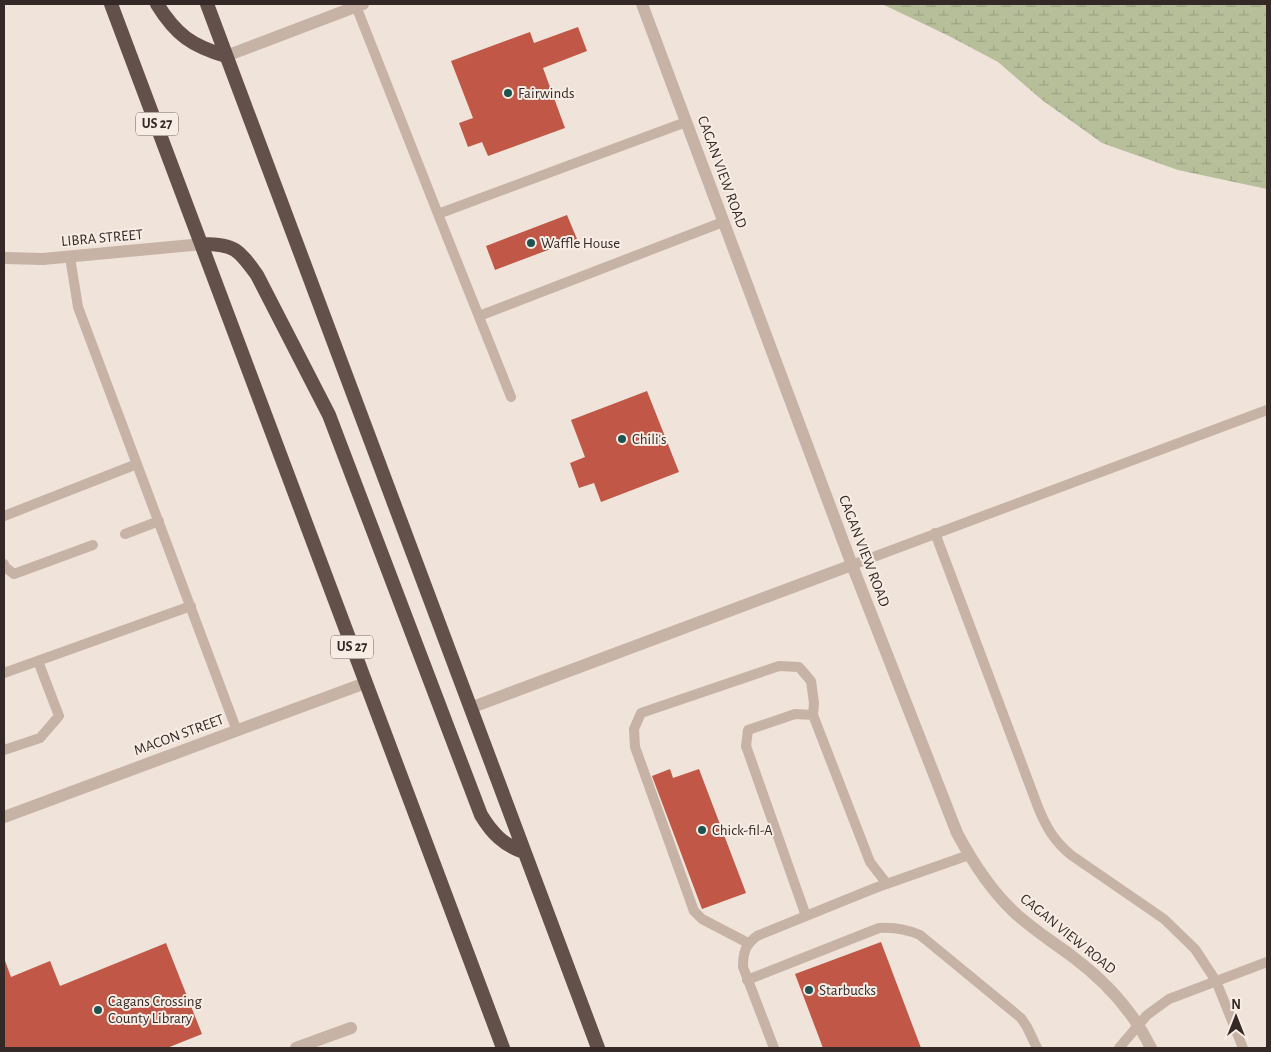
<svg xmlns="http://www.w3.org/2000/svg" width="1271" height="1052" font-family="'Alegreya Sans',sans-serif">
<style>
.wetland{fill:url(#wetland-marsh)}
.building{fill:#c15746}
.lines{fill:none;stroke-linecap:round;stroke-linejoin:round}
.service{stroke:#c7b2a6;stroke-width:10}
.minor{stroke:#c7b2a6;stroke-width:12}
.trunk{stroke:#64504b;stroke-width:14}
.poi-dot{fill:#1e5351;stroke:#f8ede5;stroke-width:2}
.labels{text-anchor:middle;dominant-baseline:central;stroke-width:4;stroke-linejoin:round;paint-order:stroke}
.shield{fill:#f8ede5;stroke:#6f645f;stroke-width:1}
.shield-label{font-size:14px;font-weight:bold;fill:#342926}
.poi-label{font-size:15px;fill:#342926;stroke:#f8ede5;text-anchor:start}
.street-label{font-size:15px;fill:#342926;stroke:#f8ede5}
</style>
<defs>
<pattern id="wetland-marsh" width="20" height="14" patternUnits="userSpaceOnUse" patternTransform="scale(1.25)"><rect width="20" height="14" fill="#b6be9a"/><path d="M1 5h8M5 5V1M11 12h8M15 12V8" fill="none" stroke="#9da385"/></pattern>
</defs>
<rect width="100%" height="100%" fill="#f0e3d9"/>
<path class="wetland" d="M 882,4 L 1267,4 L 1267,189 L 1178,170 L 1102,143 L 1042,100 L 998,62 L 949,36 Z"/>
<path class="building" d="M 578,27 L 587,51 L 543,68 L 565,128 L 488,156 L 482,142 L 468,147 L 459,123 L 473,118 L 451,61 L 530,32 L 534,43 Z
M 567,215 L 577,239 L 495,270 L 486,246 Z
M 647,391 L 679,472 L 601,502 L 594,483 L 579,488 L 570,463 L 585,457 L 571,420 Z
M 670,769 L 673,778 L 699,769 L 746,893 L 702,909 L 652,776 Z
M 881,942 L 921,1048 L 823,1048 L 795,974 Z
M 166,943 L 202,1034 L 167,1048 L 4,1048 L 4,958 L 11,977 L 50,961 L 60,986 Z"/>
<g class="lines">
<path class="service" d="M 356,6 L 438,214 L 686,122
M 438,214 L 511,397
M 70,257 L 78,307 L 237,731
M 479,316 L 723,222
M 4,516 L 137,464
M 935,533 L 1038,807 C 1046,827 1054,841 1071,855 L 1164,919 L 1195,949 L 1216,981 L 1243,1048
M 125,534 L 159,521
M 4,564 L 5,567 L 14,574 L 93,545
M 852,565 L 1267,410
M 4,673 L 191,606
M 4,750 L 40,738 L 59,716 L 38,661
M 806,916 L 746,746 L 748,730 L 795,714 L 813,715
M 748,943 L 702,919 L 694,911 L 635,747 L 634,729 L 641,713 L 779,666 L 799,667 L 811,681 L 814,703 L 813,715 L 870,862 L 887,884
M 747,980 L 879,928 C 894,927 906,929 920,935 L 1021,1018 L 1027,1027 L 1037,1048
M 774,1048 L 743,967 C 743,953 745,945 757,936 L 875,888 L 969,855
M 1119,1048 L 1147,1015 L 1169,999 L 1267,962"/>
<path class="minor" d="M 642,4 L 852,565 L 957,833 C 972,861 989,888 1012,910 C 1030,928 1052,941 1073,957 C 1105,981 1133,1011 1151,1048
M 226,56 L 363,4
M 4,258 L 43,259 L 203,244
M 470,708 L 852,565
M 4,817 L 365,683
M 296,1048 L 351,1028"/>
<path class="trunk" d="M 111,4 C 244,351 372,700 503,1048
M 157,4 C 176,35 192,46 226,56
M 207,4 L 598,1048
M 203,244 C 235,244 239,250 257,275 L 329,415 L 481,815 C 492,833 503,845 524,852"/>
</g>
<g class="poi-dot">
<circle cx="508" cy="93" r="5"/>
<circle cx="531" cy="243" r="5"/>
<circle cx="622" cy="439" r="5"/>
<circle cx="702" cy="830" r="5"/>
<circle cx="809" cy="990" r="5"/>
<circle cx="98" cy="1010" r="5"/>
</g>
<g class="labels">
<g class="shield">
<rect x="136" y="112.5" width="42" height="23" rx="4"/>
<rect x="331" y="635.5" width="42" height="23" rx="4"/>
</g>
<g class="shield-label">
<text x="157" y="124">US 27</text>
<text x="352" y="647">US 27</text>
</g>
<g class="poi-label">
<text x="518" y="93">Fairwinds</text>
<text x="541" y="243">Waffle House</text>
<text x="632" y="439">Chili's</text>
<text x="712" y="830">Chick-fil-A</text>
<text x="819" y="990">Starbucks</text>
<text x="108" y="1001">Cagans Crossing<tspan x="108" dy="17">County Library</tspan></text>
</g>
<g class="street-label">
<text transform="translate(722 172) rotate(70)">CAGAN VIEW ROAD</text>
<text transform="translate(102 238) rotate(-5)">LIBRA STREET</text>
<text transform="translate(864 551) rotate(69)">CAGAN VIEW ROAD</text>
<text transform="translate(179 735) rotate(-20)">MACON STREET</text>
<text transform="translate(1068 934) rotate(39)">CAGAN VIEW ROAD</text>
</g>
</g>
<rect width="1271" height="1052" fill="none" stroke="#342926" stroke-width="10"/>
<g transform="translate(1236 1017)" stroke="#f8ede5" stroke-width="4" paint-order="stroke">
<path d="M0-4L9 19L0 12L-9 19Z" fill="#342926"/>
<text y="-8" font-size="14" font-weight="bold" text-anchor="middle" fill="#342926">N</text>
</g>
</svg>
